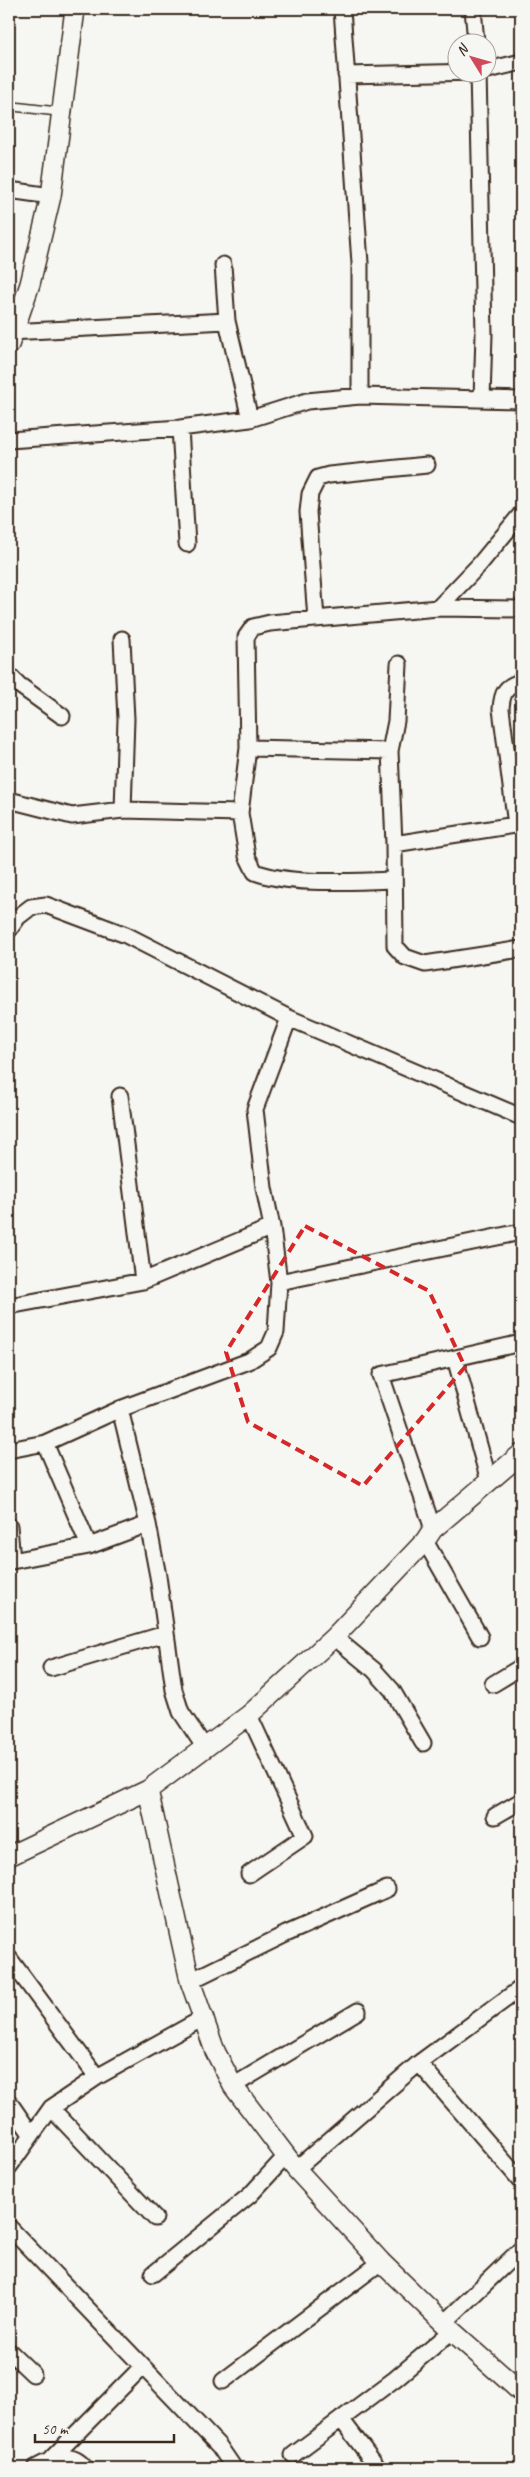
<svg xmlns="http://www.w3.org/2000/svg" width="530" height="2477" font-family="Caveat,sans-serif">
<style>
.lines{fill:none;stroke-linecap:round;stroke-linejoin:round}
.service-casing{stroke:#3b2a1e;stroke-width:11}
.minor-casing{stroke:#3b2a1e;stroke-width:19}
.tertiary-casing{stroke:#3b2a1e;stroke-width:22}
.service{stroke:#f6f6f2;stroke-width:8}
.minor{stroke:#f6f6f2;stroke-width:15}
.tertiary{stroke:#f6f6f2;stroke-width:19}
.marked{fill:none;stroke:#d62828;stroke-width:4;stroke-dasharray:10 6;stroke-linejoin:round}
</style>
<rect width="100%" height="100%" fill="#f6f6f2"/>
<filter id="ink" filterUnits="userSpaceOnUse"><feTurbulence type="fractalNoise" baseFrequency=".02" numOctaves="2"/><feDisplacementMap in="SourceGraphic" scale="10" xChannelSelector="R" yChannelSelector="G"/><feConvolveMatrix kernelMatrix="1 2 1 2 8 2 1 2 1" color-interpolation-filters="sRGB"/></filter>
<g filter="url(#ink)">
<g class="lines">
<defs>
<path id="service" d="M 9,106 L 62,112"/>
<path id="minor" d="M 342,9 L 360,263 L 360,396
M 473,9 L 476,42
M 488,70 L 521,62
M 478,72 L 484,334 L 482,399
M 346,75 L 477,72
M 9,190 L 51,196
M 227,321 L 250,419
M 9,332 L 227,321 L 223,265
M 180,428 L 187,544
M 9,440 L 180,428 L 250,419 L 307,401 L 360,396 L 521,400
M 438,608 L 479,565 L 521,514
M 316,619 L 308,512 L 310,494 L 318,478 L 329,475 L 427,465
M 122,639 L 126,719 L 123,810
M 9,675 L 19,685 L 62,716
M 248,748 L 390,751 L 394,844 L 521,824
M 390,751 L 396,721 L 399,664
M 9,800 L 72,816 L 123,810 L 240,813 L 248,748 L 246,637 L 253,627 L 270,623 L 438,608 L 521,609
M 240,813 L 247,856 L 255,872 C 292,886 353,881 394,880
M 516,825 L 501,709 C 502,693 505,686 521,682
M 394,844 L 395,946 L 405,957 L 425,964 L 521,949
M 9,930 L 18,917 L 31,907 L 46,905 L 126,935 L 289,1018 L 521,1117
M 120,1096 L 143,1281
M 272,1227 L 264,1188 L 255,1109 L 289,1018
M 9,1306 L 143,1281 L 272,1227 L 279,1282
M 455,1358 L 489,1481
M 120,1409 L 148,1524 L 158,1576 L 174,1690 L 181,1712 L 205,1748
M 9,1450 L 45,1443
M 9,1526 L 12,1561 L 89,1546 L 45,1443 L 120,1409 L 249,1361 L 269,1348 L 276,1332 L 279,1282 L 521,1232
M 433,1529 L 381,1375 L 521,1343
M 425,1541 L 480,1637
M 89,1546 L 148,1524
M 334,1637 L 374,1670 L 392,1690 L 423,1743
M 51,1668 L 165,1634
M 493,1684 L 521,1667
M 249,1715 L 305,1836 L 249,1874
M 495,1816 L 521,1801
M 9,1958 L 97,2077
M 190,1981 L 286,1934 L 387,1889
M 419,2063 L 521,2181
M 233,2086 L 358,2011
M 9,2102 L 31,2134
M 51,2108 L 155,2218
M 9,2167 L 51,2108 L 97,2077 L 205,2017
M 296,2169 L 419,2063 L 521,1988
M 9,2227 L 219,2446 L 234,2468
M 153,2274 L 250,2195 L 287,2155
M 444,2323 L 521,2249
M 9,2351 L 33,2374
M 223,2381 L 381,2262
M 341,2419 L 378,2468
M 293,2455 L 395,2379 L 452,2331
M 51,2459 L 142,2367
M 35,2468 C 51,2459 71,2450 85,2468"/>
<path id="tertiary" d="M 9,345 L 30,284 L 51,196 L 75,9
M 148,1790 L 190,1981 L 215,2051 L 233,2086 L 296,2169 L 381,2262 L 452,2331 L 521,2392
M 9,1856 L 148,1790 L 249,1715 L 334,1637 L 425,1541 L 433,1529 L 521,1454"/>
</defs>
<use href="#service" class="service-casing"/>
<use href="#minor" class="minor-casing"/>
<use href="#tertiary" class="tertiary-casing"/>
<use href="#service" class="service"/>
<use href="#minor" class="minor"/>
<use href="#tertiary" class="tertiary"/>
</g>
</g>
<path class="marked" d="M 305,1226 L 429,1291 L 465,1367 L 363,1486 L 248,1422 L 226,1352 Z"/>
<rect width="530" height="2477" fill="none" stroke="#f6f6f2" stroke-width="30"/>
<rect x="15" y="15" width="500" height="2447" fill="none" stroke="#3b2a1e" stroke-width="2" filter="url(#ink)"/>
<g transform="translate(472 58) rotate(307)"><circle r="24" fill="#f6f6f2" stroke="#aba49d"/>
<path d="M0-4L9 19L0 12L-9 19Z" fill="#d1495b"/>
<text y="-8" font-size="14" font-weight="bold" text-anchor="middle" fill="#3b2a1e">N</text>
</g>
<path d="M35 2434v8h139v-8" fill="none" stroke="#3b2a1e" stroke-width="2.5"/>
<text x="42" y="2434" font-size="15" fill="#3b2a1e" stroke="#f6f6f2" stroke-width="4" paint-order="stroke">50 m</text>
</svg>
